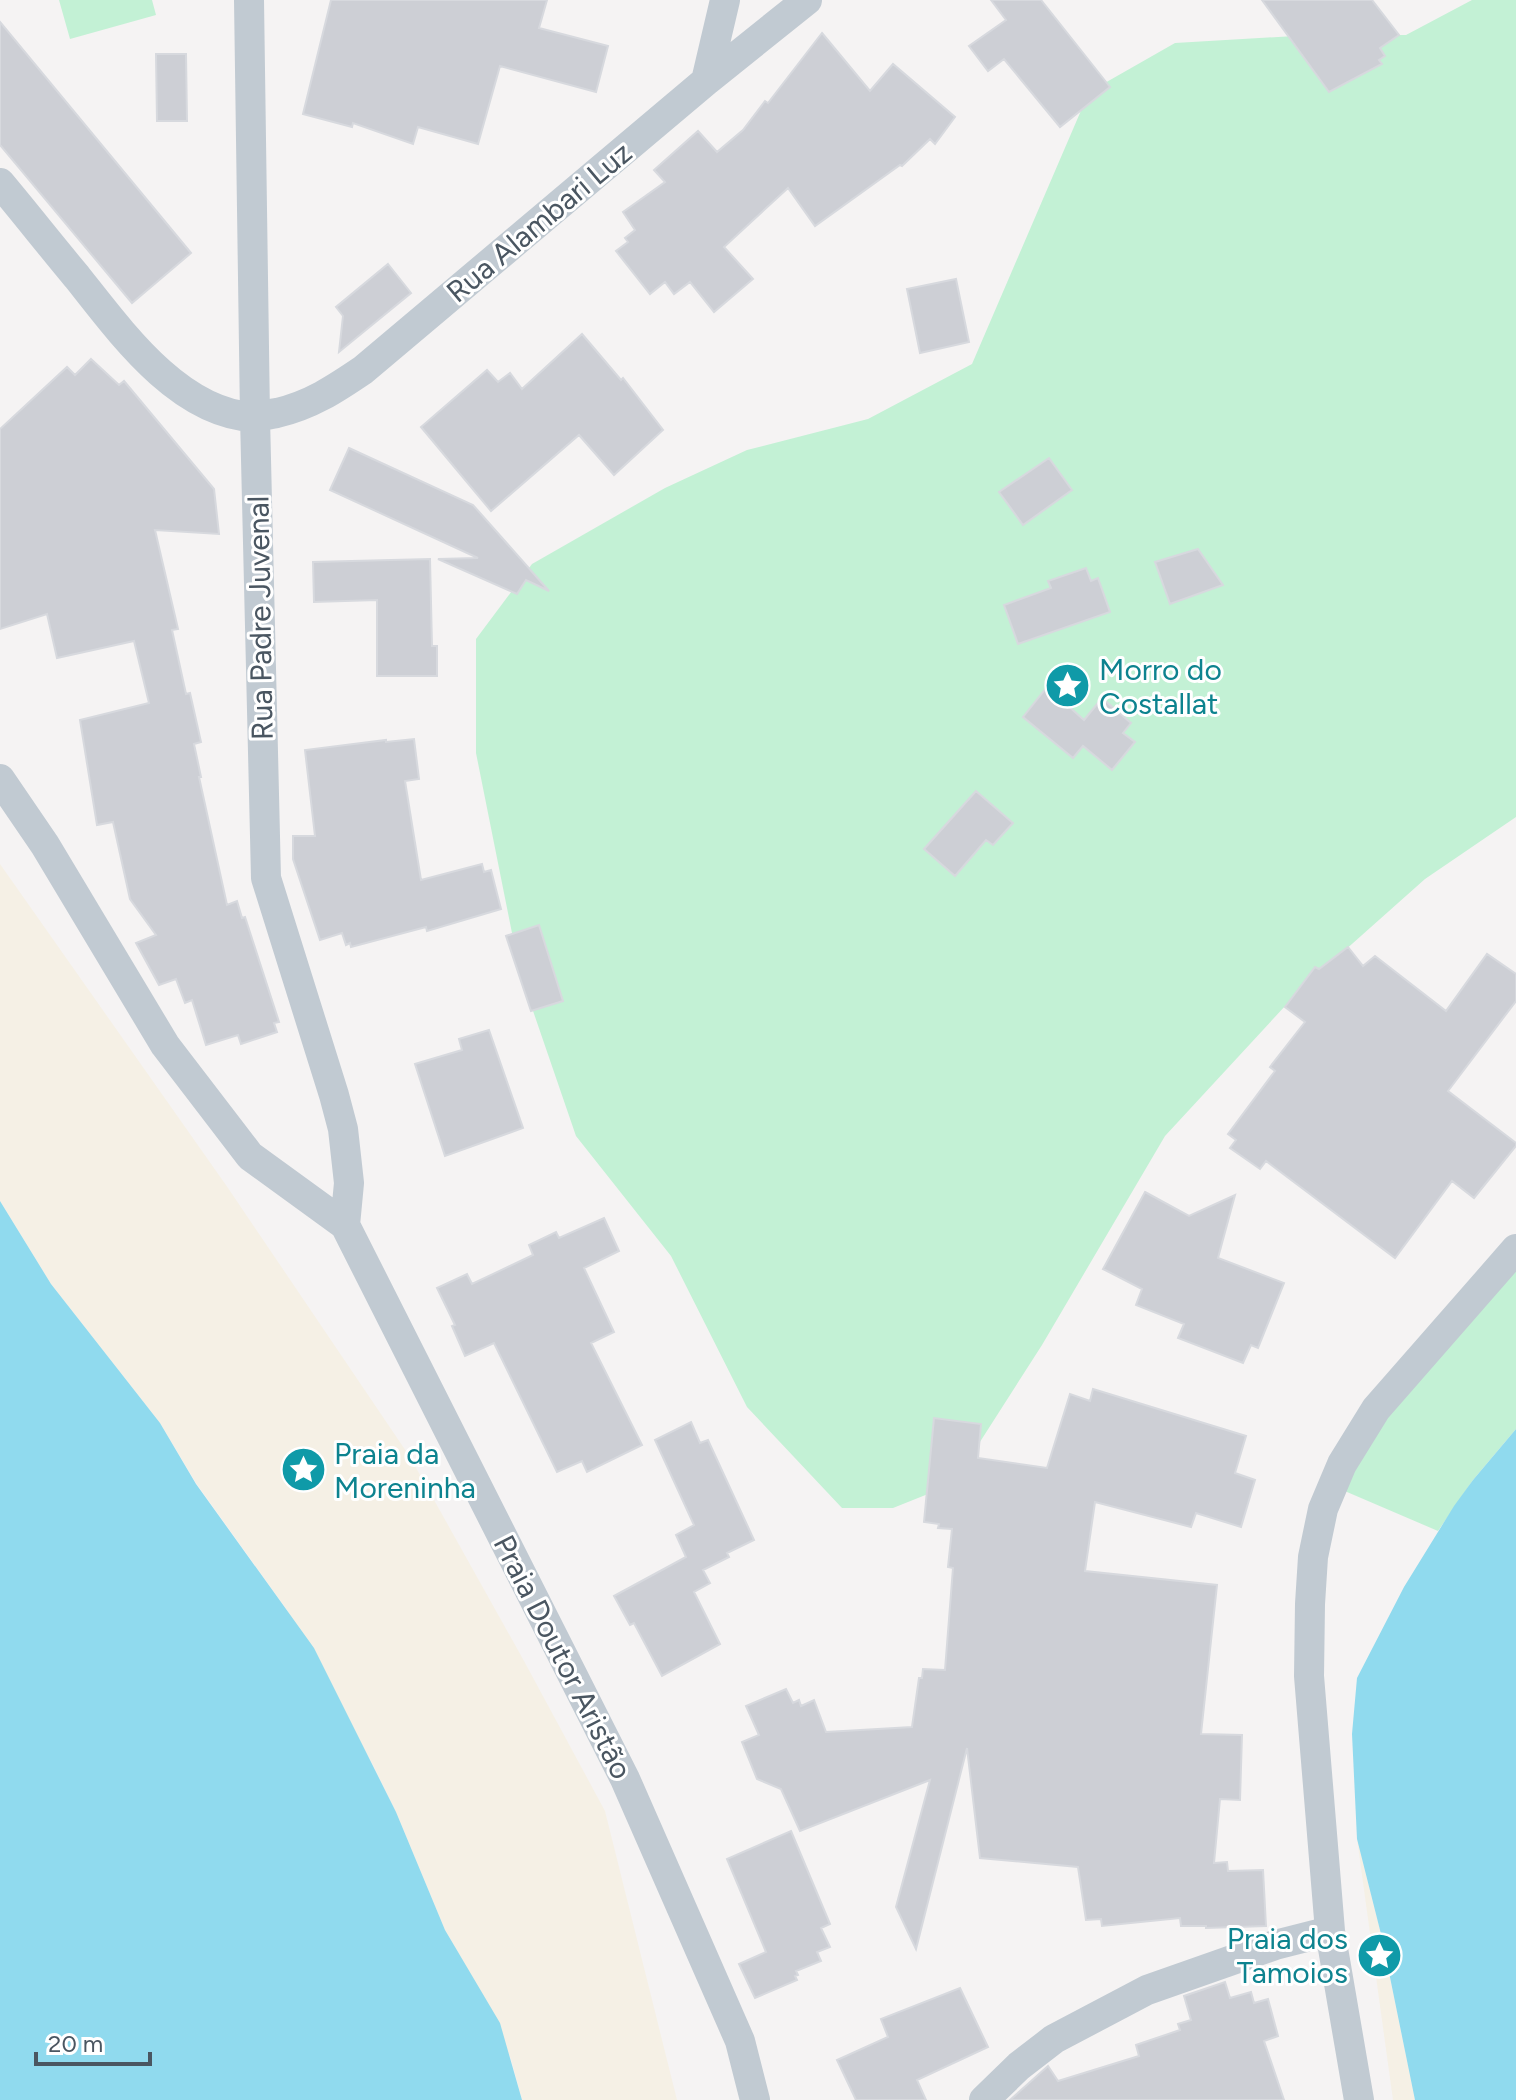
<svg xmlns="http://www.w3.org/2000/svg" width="1516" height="2100" font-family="Figtree,sans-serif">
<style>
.green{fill:#c3f1d5}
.sand{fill:#f5f0e5}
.water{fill:#90daee}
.building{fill:#cdcfd5;stroke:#d7d9de;stroke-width:2}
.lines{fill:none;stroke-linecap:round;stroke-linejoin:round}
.pedestrian{stroke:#c1cad2;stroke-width:30}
.labels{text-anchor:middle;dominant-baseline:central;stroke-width:6;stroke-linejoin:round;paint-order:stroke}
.street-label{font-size:30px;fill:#4a5661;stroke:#fff}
.culture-label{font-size:30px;fill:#0d838f;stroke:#fff;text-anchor:start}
</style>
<rect width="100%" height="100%" fill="#f5f3f3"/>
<path class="green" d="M 59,0 L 152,0 L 156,15 L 70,39 Z
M 1472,0 L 1516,0 L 1516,817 L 1425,879 L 1298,992 L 1165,1136 L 1042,1345 L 953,1484 L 893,1508 L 842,1508 L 747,1407 L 671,1256 L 576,1136 L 520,973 L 476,753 L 476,639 L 532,564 L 665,488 L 747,450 L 868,419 L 972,364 L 1089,92 L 1175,43 L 1311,35 L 1406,35 Z
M 1516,1249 L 1516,1429 L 1473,1480 L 1438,1531 L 1333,1486 Z"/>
<path class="sand" d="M 0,864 L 228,1188 L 410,1457 L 524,1661 L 605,1811 L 677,2100 L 522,2100 L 511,2059 L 474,1980 L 445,1930 L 396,1812 L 372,1763 L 287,1610 L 196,1483 L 160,1423 L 51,1284 L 0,1201 Z
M 1357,1839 L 1382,1938 L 1415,2100 L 1393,2100 Z"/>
<path class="water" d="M 0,1201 L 51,1284 L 160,1423 L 196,1484 L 314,1648 L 396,1812 L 445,1930 L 500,2023 L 522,2100 L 0,2100 Z
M 1516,1429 L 1516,2100 L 1415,2100 L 1382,1938 L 1357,1839 L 1352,1734 L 1357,1678 L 1404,1587 L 1454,1506 L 1473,1480 Z"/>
<path class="building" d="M 331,0 L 547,0 L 539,28 L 608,46 L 596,92 L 500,66 L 478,144 L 418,127 L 413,144 L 353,123 L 352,127 L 303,114 Z
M 991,0 L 1041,0 L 1110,87 L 1060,127 L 1004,59 L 988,71 L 969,46 L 1006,20 Z
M 1262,0 L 1372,0 L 1399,35 L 1380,48 L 1385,56 L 1379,60 L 1382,64 L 1329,92 Z
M 0,22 L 191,253 L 132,303 L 0,145 Z
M 822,33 L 870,91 L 893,64 L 955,117 L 935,144 L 930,139 L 902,166 L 900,165 L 815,226 L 788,188 L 724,247 L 753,279 L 714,312 L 690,282 L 674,294 L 665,282 L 650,294 L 616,251 L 628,242 L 625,238 L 635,230 L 623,212 L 665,182 L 654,170 L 698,131 L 717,152 L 743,130 L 765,101 L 768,103 Z
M 156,54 L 186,54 L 187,121 L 157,121 Z
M 388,264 L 411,293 L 339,352 L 343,316 L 336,307 Z
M 956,279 L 969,342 L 920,353 L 907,289 Z
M 582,334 L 621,380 L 623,378 L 663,430 L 614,475 L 579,435 L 491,511 L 421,427 L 487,370 L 498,382 L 510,373 L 522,389 Z
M 91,359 L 119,385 L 124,381 L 214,489 L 219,534 L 155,530 L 178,629 L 172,630 L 186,694 L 190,693 L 201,742 L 194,744 L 201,777 L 199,777 L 227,905 L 237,901 L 242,918 L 245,917 L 279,1022 L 274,1023 L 277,1032 L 241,1044 L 238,1035 L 206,1045 L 192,1000 L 185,1003 L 176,979 L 159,985 L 136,943 L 156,935 L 130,899 L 113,822 L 97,825 L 80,720 L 149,703 L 134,641 L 57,658 L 47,614 L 0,629 L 0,429 L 67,367 L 75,375 Z
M 349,448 L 473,505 L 549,591 L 526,580 L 517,594 L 438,559 L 478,558 L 330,490 Z
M 1049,458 L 1072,490 L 1023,525 L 999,492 Z
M 1198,549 L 1223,585 L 1170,604 L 1155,562 Z
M 430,559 L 432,646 L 437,646 L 437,676 L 377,676 L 377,600 L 314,602 L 313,562 Z
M 1086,568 L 1091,581 L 1098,578 L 1110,612 L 1018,644 L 1004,605 L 1051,588 L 1048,581 Z
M 1047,687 L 1084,720 L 1102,698 L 1131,723 L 1123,733 L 1135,742 L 1112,770 L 1083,746 L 1073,758 L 1023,717 Z
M 414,739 L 419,779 L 405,781 L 421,880 L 482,864 L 484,872 L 491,870 L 501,909 L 427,931 L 426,927 L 351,947 L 350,943 L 346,945 L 342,933 L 320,940 L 293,859 L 293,836 L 315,836 L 305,750 L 386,740 L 386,742 Z
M 976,791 L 1013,823 L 993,845 L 986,840 L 955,876 L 924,849 Z
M 539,925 L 563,1001 L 531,1011 L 506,936 Z
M 1348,947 L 1363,966 L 1375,956 L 1446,1011 L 1487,954 L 1516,974 L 1516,1001 L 1448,1091 L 1516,1143 L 1516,1146 L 1474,1198 L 1452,1181 L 1395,1258 L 1266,1161 L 1260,1169 L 1230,1148 L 1236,1140 L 1228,1134 L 1275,1071 L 1270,1067 L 1305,1022 L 1285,1007 L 1315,967 L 1319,969 Z
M 489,1030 L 523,1128 L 445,1156 L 415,1064 L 462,1050 L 459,1039 Z
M 1145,1192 L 1189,1216 L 1235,1195 L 1218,1258 L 1284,1283 L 1258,1348 L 1251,1345 L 1243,1363 L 1178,1338 L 1184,1324 L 1136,1305 L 1142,1289 L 1103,1269 Z
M 604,1218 L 619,1251 L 584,1268 L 614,1332 L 591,1343 L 642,1445 L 587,1472 L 582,1461 L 557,1472 L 494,1343 L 465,1356 L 452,1326 L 455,1325 L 437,1288 L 467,1274 L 472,1284 L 533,1255 L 529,1245 L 556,1232 L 559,1238 Z
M 1093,1389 L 1246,1436 L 1235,1473 L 1255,1480 L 1241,1527 L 1196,1513 L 1191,1527 L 1095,1502 L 1085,1571 L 1217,1585 L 1201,1734 L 1242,1735 L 1240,1800 L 1220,1799 L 1214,1863 L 1227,1862 L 1228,1871 L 1263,1870 L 1266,1926 L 1206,1928 L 1206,1926 L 1181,1926 L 1180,1918 L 1102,1926 L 1101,1919 L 1086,1920 L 1078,1867 L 980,1858 L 967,1748 L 916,1949 L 896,1907 L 930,1780 L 800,1831 L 781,1789 L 757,1779 L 742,1742 L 759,1735 L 746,1706 L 786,1689 L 793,1703 L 799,1700 L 801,1706 L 814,1700 L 826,1732 L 912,1727 L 919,1678 L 922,1678 L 923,1669 L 945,1670 L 953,1568 L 948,1567 L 952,1529 L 938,1528 L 939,1524 L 924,1522 L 934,1418 L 981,1424 L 978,1458 L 1047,1468 L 1070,1394 L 1090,1401 Z
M 691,1422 L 700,1443 L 708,1440 L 754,1540 L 727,1553 L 729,1557 L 703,1570 L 710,1583 L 694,1592 L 720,1644 L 662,1676 L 634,1623 L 630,1625 L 614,1596 L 686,1557 L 676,1535 L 694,1525 L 655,1440 Z
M 791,1831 L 830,1924 L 821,1928 L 830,1947 L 817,1952 L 821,1961 L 796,1971 L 798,1975 L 795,1976 L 797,1980 L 755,1998 L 739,1964 L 766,1952 L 727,1859 Z
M 1225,1982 L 1230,1998 L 1251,1992 L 1254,2003 L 1268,1999 L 1278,2036 L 1264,2041 L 1284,2100 L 1010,2100 L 1048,2066 L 1058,2081 L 1139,2056 L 1136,2045 L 1180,2030 L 1178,2024 L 1191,2020 L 1184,1996 Z
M 960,1988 L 988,2047 L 917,2080 L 926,2100 L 856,2100 L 837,2060 L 888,2037 L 881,2019 Z"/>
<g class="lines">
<path class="pedestrian" d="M 249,0 L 255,417 L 266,878 L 334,1095 L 343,1129 L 349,1183 L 345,1225
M 706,81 L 725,0
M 0,183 C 26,214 51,246 77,277 C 120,331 178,413 253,417 C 261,417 269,414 277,413 C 311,405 335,389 363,370 L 706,81 L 807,0
M 0,779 L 45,845 L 165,1045 L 250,1156 L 345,1225 L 625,1779 L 740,2041 L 755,2100
M 984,2100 L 1019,2066 L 1054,2039 L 1147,1990 L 1275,1945 L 1330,1931
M 1359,2100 L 1330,1931 L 1309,1676 L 1310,1604 L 1313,1557 L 1323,1509 L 1342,1464 L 1376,1409 L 1516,1249"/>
</g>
<defs>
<symbol id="sight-disc" viewBox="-11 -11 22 22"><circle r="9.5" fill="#0f9aa8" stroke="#fff"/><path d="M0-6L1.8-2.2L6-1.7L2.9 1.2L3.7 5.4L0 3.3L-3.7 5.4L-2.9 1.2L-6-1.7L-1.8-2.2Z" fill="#fff"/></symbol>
</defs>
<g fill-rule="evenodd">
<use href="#sight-disc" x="1042" y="660" width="51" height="51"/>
<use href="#sight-disc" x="278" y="1444" width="51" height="51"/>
<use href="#sight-disc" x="1354" y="1930" width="51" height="51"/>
</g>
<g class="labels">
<g class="street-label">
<text transform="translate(539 222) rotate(-40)">Rua Alambari Luz</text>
<text transform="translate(260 618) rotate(-91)">Rua Padre Juvenal</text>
<text transform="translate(563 1657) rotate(63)">Praia Doutor Aristão</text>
</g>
<g class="culture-label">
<text x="1099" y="669">Morro do<tspan x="1099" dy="34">Costallat</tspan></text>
<text x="334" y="1453">Praia da<tspan x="334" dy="34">Moreninha</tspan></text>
<text x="1348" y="1938" text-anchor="end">Praia dos<tspan x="1348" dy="34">Tamoios</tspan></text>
</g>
</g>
<path d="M36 2052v12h114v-12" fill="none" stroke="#4a5661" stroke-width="4"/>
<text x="48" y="2052" font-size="24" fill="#4a5661" stroke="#ffffff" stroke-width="6" paint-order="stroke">20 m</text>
</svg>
